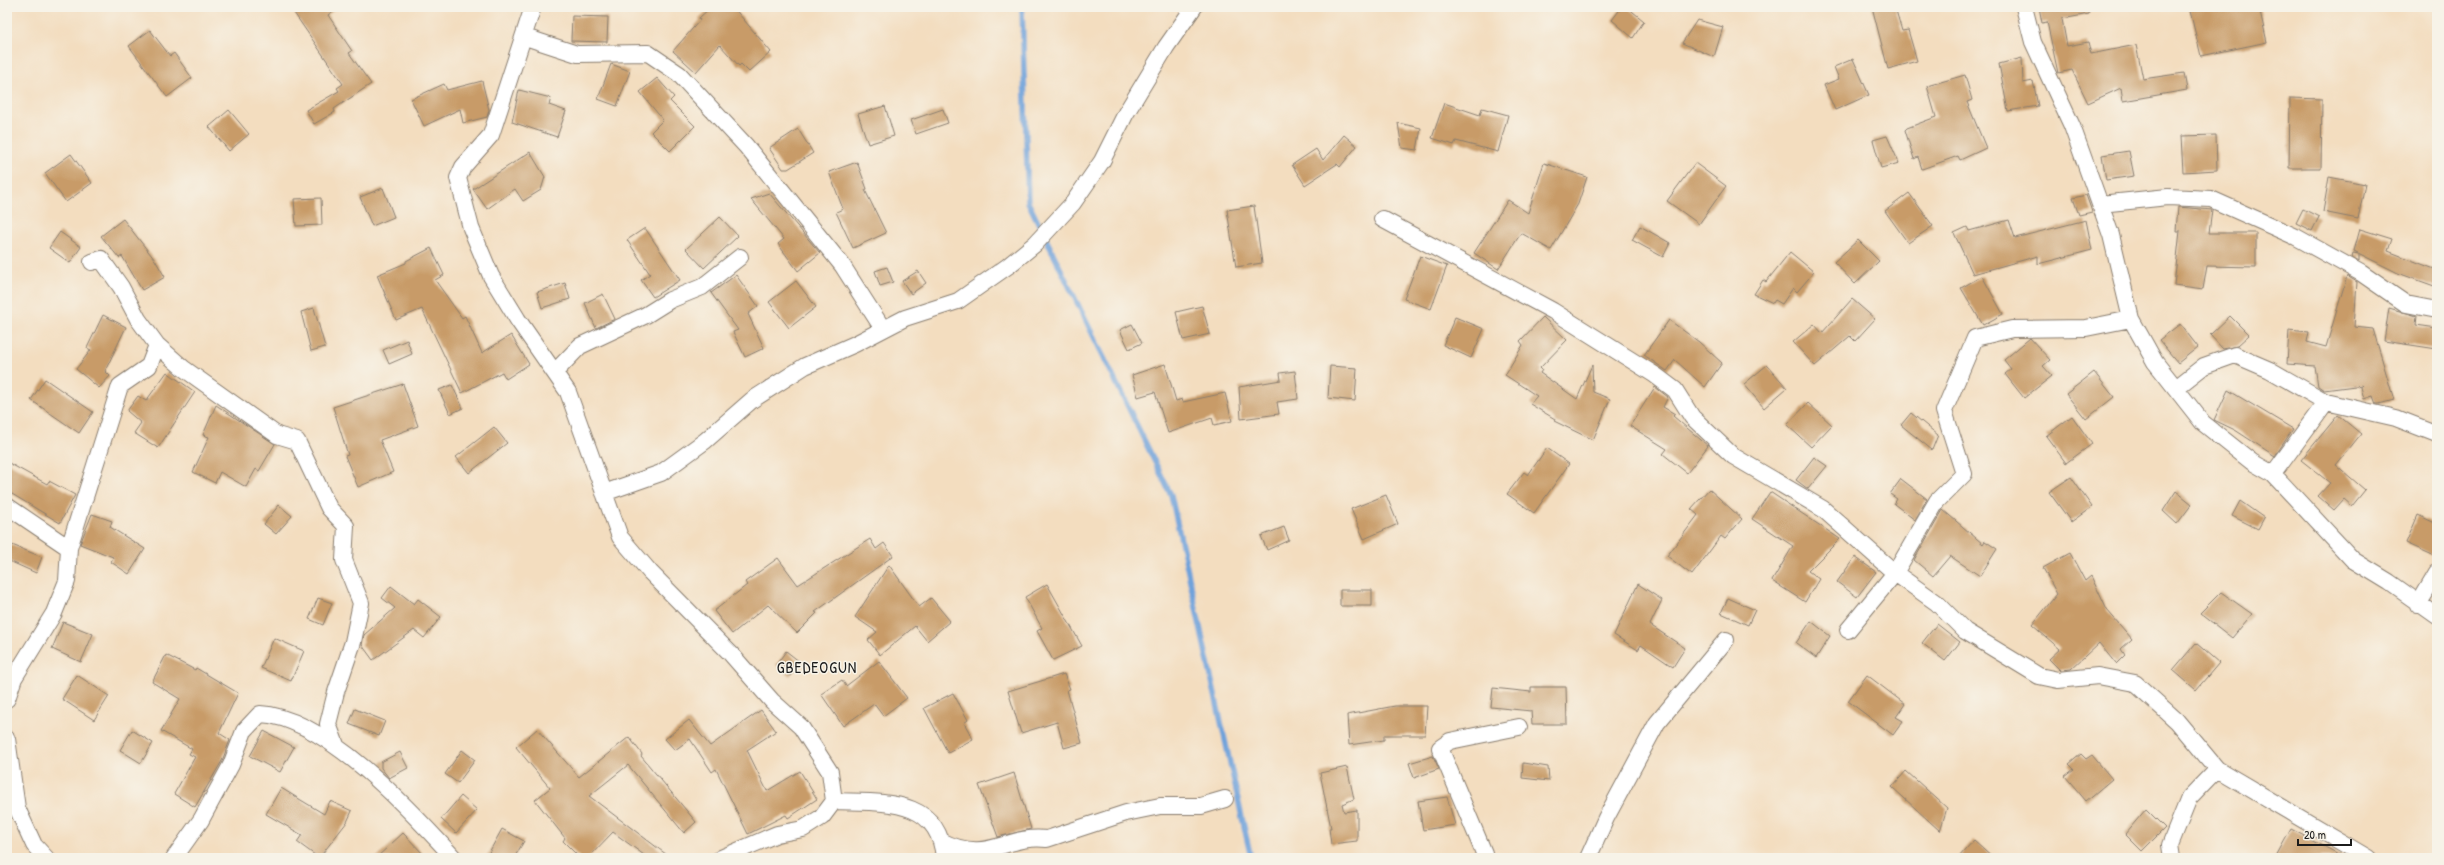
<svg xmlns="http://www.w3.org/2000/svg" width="2444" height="865" font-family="'Patrick Hand',sans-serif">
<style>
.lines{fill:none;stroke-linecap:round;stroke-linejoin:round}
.stream{stroke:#6fa2da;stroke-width:5.5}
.building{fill:#c89b68}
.minor-casing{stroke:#887c6e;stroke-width:18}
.minor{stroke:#fff;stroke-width:16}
.labels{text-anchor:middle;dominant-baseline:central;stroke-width:3;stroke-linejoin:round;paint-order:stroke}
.quarter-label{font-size:16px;letter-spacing:1px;fill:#1c1c1c;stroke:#f7f3e8}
</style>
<rect width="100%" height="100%" fill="#f7f3e8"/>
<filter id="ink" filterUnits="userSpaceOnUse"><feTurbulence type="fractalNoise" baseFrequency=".025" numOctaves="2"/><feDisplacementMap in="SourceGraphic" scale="8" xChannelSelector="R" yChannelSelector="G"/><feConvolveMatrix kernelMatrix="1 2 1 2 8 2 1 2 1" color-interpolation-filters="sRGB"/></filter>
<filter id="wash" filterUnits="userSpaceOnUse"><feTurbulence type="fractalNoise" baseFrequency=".012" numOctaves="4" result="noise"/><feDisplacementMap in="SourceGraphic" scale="16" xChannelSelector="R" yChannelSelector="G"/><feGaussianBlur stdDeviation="0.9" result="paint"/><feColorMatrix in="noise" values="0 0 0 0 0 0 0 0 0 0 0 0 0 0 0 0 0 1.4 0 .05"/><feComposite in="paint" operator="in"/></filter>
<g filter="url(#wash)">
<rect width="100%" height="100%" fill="#f3ddbf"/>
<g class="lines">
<path class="stream" d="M 1022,7 L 1028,202 L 1171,495 L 1251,858"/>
</g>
<g id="blocks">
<path class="building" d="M 290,7 L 338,7 L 328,15 L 352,51 L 349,53 L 371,84 L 334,109 L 335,112 L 314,124 L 306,110 L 339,91 L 337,88 L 343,84 Z
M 711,7 L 733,7 L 771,52 L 749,72 L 741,64 L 739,66 L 720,45 L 696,72 L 673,51 L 700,20 L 699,18 Z
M 1622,7 L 1627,7 L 1644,21 L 1633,38 L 1612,20 Z
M 1872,7 L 1895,7 L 1902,31 L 1908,30 L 1917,61 L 1888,69 Z
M 2039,7 L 2088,7 L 2089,14 L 2062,19 L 2067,46 L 2088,42 L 2091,54 L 2136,45 L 2143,79 L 2184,73 L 2187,90 L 2123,101 L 2121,88 L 2088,103 L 2072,70 L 2058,73 L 2047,22 L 2042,23 Z
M 2189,7 L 2259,7 L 2267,42 L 2201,56 Z
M 572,16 L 608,17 L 607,42 L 571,41 Z
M 1697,20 L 1723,27 L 1714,57 L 1682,43 Z
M 150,30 L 170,56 L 174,53 L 192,78 L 167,97 L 129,46 Z
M 2022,58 L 2023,83 L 2033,81 L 2038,106 L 2008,111 L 1999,64 Z
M 1853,59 L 1869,95 L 1835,110 L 1824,85 L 1839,79 L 1834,67 Z
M 611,64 L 630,71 L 617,106 L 598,99 Z
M 1965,75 L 1972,100 L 1967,102 L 1986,148 L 1960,160 L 1958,156 L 1922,169 L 1918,157 L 1914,159 L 1905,130 L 1907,128 L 1936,117 L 1927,86 Z
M 657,78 L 674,97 L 670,101 L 695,126 L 670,151 L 651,132 L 663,120 L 640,92 Z
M 482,81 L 489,110 L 487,117 L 463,123 L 460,109 L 424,126 L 411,99 L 444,84 L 447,90 Z
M 519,90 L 551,98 L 549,105 L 566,111 L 557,137 L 512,122 Z
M 2290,98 L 2322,99 L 2321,168 L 2289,168 Z
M 1444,103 L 1480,115 L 1482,108 L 1508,115 L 1498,152 L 1456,141 L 1454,145 L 1432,138 Z
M 885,106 L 894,136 L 868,144 L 858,114 Z
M 943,109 L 948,123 L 916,134 L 911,120 Z
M 229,110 L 249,134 L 229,151 L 209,127 Z
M 1398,123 L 1421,128 L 1417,150 L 1402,148 Z
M 798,129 L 813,153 L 788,169 L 783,169 L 769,148 Z
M 1344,135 L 1357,146 L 1340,167 L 1337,164 L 1305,185 L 1292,165 L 1316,149 L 1323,160 Z
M 2216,135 L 2217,170 L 2183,172 L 2181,136 Z
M 1887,136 L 1899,163 L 1881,168 L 1873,140 Z
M 2129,151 L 2134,176 L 2106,180 L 2102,155 Z
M 530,152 L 545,177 L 541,190 L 523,201 L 515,189 L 487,209 L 473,189 Z
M 71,154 L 92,183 L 66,202 L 45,173 Z
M 857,162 L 867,189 L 865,190 L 886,233 L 853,248 L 836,212 L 843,209 L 829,172 Z
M 1544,163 L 1587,177 L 1578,204 L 1551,250 L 1521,233 L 1498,269 L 1474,253 L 1508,200 L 1528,213 Z
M 1695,163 L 1726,186 L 1699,224 L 1667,201 Z
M 2329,177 L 2365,184 L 2358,219 L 2323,212 Z
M 383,188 L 394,217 L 372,226 L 360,197 Z
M 769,193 L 820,253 L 798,271 L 778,244 L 784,239 L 751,199 Z
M 1909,193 L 1933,226 L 1908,243 L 1885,211 Z
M 2086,195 L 2092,212 L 2079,215 L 2073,198 Z
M 321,198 L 322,225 L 296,226 L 294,199 Z
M 1254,206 L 1262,263 L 1236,267 L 1227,210 Z
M 2178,207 L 2212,210 L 2209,233 L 2256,233 L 2256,267 L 2207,266 L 2203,289 L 2174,285 L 2180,231 L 2176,231 Z
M 2303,209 L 2319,217 L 2312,231 L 2296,223 Z
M 720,217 L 738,236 L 704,268 L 686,249 Z
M 123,219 L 155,260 L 165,277 L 142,290 L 122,256 L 119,258 L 101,236 Z
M 2009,220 L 2015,238 L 2086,220 L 2092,250 L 2038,264 L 2038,256 L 1973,274 L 1954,233 L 1967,227 L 1969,231 Z
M 1640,226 L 1670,243 L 1663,257 L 1632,240 Z
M 645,228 L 680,280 L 653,297 L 641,280 L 650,274 L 627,240 Z
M 2360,229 L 2392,239 L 2388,251 L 2437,270 L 2437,287 L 2398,273 L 2354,251 Z
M 60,232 L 81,247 L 70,263 L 49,248 Z
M 1858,240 L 1879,261 L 1855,284 L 1834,262 Z
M 431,248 L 444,275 L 435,280 L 462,318 L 465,316 L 482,353 L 511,335 L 529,364 L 506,379 L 502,372 L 462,393 L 422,309 L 396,320 L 377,275 L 406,263 L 406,261 Z
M 1790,252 L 1814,272 L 1797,292 L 1793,288 L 1782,304 L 1775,300 L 1773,303 L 1754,294 L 1763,280 L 1766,282 Z
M 2353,253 L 2359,254 L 2359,261 L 2352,257 Z
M 1420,256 L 1447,266 L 1431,309 L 1404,299 Z
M 887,267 L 893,282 L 880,286 L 875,271 Z
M 918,271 L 926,283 L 911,294 L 902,281 Z
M 736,275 L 758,306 L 748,314 L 764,348 L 745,357 L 733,332 L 738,330 L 711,293 Z
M 1982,276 L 2003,314 L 1983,325 L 1961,288 Z
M 2347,276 L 2357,282 L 2354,327 L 2373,329 L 2394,400 L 2379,404 L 2376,404 L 2373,396 L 2364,399 L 2361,387 L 2363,385 L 2324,390 L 2318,386 L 2315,366 L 2287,364 L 2289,330 L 2309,332 L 2307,342 L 2326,347 Z
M 796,281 L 816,307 L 789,328 L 769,302 Z
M 565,283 L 570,299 L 542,308 L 537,292 Z
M 603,294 L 615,319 L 596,328 L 585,303 Z
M 1852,299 L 1875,319 L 1855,341 L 1850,336 L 1815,366 L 1793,342 L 1814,324 L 1822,333 Z
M 1202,306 L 1210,334 L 1183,340 L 1176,312 Z
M 314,308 L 325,347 L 311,351 L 301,312 Z
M 2389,308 L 2417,316 L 2416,325 L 2437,328 L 2437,349 L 2384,341 Z
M 103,315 L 126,327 L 105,371 L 110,376 L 99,388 L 76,369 L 91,350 L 87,348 Z
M 2230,316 L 2249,335 L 2237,346 L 2223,349 L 2210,335 Z
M 1455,317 L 1484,329 L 1471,358 L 1443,345 Z
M 1543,317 L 1567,340 L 1540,368 L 1542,370 L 1540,373 L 1577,399 L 1592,365 L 1593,392 L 1610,399 L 1593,440 L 1554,421 L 1555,419 L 1530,404 L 1537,396 L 1505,375 L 1523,345 L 1520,341 Z
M 1669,320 L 1699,342 L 1722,363 L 1705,387 L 1675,360 L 1667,371 L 1644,355 Z
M 1132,324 L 1142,343 L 1129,349 L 1120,330 Z
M 2180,324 L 2198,347 L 2178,363 L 2159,340 Z
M 2030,338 L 2050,360 L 2043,366 L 2052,376 L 2024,398 L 2005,374 L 2011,369 L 2004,360 Z
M 407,340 L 412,354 L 389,364 L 383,350 Z
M 1165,364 L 1176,401 L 1182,399 L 1183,402 L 1225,393 L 1232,421 L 1214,425 L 1212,418 L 1168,433 L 1155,392 L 1138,397 L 1132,375 Z
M 1767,365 L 1787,388 L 1764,408 L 1744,384 Z
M 1330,366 L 1357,368 L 1355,401 L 1328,398 Z
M 1295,371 L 1298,399 L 1277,402 L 1279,414 L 1241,419 L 1239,387 L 1281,380 L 1280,373 Z
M 167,372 L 195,392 L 158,448 L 134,433 L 141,423 L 127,411 L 138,396 L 146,401 Z
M 2094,372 L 2114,397 L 2086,419 L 2066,394 Z
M 45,379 L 93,412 L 79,433 L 31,400 Z
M 403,384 L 418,426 L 380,440 L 393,472 L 358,487 L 345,456 L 348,455 L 333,407 Z
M 452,385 L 463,408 L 450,414 L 439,390 Z
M 1655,387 L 1668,397 L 1663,407 L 1675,414 L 1673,416 L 1708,446 L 1687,473 L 1663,454 L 1667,449 L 1630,426 Z
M 2228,390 L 2293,429 L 2275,456 L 2235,430 L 2214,420 Z
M 1808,403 L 1832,425 L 1811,447 L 1787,425 Z
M 216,405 L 275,444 L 259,471 L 256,469 L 246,487 L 220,472 L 215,483 L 193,472 L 209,437 L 203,435 Z
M 1911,413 L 1938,435 L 1932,450 L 1901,425 Z
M 2338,415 L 2361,434 L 2336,465 L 2365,490 L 2352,506 L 2344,499 L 2334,510 L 2318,496 L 2330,483 L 2301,460 Z
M 2072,416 L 2092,444 L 2066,463 L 2046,436 Z
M 494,427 L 507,443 L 469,473 L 456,457 Z
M 1547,448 L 1569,464 L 1534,513 L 1507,494 L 1524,472 L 1528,475 Z
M 1814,457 L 1827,466 L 1808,489 L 1796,480 Z
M 7,462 L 47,484 L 49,481 L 75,495 L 60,523 L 7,491 Z
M 2071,477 L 2092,507 L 2071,522 L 2049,492 Z
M 1901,479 L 1927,499 L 1915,520 L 1894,504 L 1897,499 L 1890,494 Z
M 1709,489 L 1742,519 L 1725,539 L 1721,536 L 1692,575 L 1667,556 L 1698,515 L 1691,509 Z
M 2176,491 L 2192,504 L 2177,524 L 2163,511 Z
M 1770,492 L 1840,539 L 1808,571 L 1819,579 L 1805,602 L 1772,581 L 1793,546 L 1752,519 Z
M 1386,495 L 1398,524 L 1364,539 L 1351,509 Z
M 2240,501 L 2264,518 L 2258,529 L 2232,516 Z
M 279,505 L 292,516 L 276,534 L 264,524 Z
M 1943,510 L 1983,544 L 1985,541 L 1997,549 L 1980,576 L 1950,556 L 1933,576 L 1914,560 Z
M 92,514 L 112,521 L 110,527 L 145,549 L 129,574 L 111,562 L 113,557 L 80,544 Z
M 2418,515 L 2437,524 L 2437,557 L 2406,543 Z
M 1284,527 L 1289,540 L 1267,550 L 1261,536 Z
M 870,539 L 876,549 L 884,543 L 893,556 L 815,612 L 817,613 L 797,633 L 768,605 L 732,634 L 714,611 L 747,585 L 745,582 L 778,558 L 798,585 Z
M 7,543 L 42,557 L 36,573 L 7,560 Z
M 2070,553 L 2085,581 L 2091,576 L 2107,610 L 2132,639 L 2121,649 L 2125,655 L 2116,664 L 2099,643 L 2071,669 L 2060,670 L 2049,659 L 2060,649 L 2032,625 L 2057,594 L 2043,568 Z
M 1855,557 L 1876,572 L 1857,597 L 1837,582 Z
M 889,565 L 919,607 L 931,598 L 950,621 L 927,641 L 915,626 L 880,655 L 868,640 L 877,632 L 855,617 Z
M 1047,584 L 1082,646 L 1053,660 L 1037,631 L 1042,628 L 1025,597 Z
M 1638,584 L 1662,600 L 1650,625 L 1685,648 L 1673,667 L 1641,645 L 1638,650 L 1614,635 Z
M 391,586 L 414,604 L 418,599 L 441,617 L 424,638 L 414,630 L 373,660 L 362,645 L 364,635 L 395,608 L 382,598 Z
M 1340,590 L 1372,590 L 1372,606 L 1340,606 Z
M 2221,592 L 2252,614 L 2232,638 L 2200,613 Z
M 318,598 L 332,603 L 323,625 L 309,619 Z
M 1728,598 L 1755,610 L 1748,625 L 1721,613 Z
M 1811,621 L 1830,636 L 1816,658 L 1796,643 Z
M 63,622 L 93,634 L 81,662 L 52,649 Z
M 1937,624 L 1960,642 L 1945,661 L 1922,643 Z
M 274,638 L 304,651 L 291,681 L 261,668 Z
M 2196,643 L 2219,663 L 2196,690 L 2173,670 Z
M 786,651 L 800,662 L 790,676 L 776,665 Z
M 166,655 L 195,670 L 196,668 L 238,693 L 219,733 L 230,740 L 222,761 L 195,807 L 174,794 L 195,757 L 189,754 L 192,749 L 161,731 L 180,699 L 152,682 Z
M 879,661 L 907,698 L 883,716 L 874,704 L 843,726 L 821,694 L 842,680 L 846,686 Z
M 1064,674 L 1070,689 L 1067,690 L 1082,743 L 1064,748 L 1057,722 L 1021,733 L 1008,691 Z
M 77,675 L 109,696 L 94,720 L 62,699 Z
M 1867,675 L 1905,704 L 1896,717 L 1903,721 L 1893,735 L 1848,701 Z
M 1531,687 L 1566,687 L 1567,724 L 1532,724 L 1531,711 L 1491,707 L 1493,688 L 1531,692 Z
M 953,693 L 968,720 L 964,723 L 973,739 L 948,753 L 924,708 Z
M 1395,706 L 1427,706 L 1425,735 L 1384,735 L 1384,740 L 1349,745 L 1347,715 Z
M 355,709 L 385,721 L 379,736 L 349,724 Z
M 761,710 L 776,731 L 747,750 L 767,791 L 800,771 L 817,799 L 788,818 L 786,815 L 748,834 L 716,769 L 712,772 L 690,739 L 675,750 L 665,739 L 689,720 L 710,746 Z
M 537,729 L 579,777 L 629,737 L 642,754 L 641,756 L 696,822 L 684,833 L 628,765 L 589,796 L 671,858 L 648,858 L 613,832 L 588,858 L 580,858 L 563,841 L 565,838 L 535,800 L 550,788 L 516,747 Z
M 132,730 L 153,743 L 141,763 L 120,750 Z
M 264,731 L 294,747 L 280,772 L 250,756 Z
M 462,750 L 475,760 L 458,783 L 445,774 Z
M 400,752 L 408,768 L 389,778 L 381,768 L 381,762 Z
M 2081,754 L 2086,759 L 2092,755 L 2112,779 L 2086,801 L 2065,776 L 2074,769 L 2069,764 Z
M 1433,756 L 1439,769 L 1414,778 L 1409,763 Z
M 1523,763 L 1548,767 L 1549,781 L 1522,778 Z
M 1347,767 L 1354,799 L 1342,804 L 1344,812 L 1357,810 L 1357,841 L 1331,844 L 1329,828 L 1331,828 L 1320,773 Z
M 1906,771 L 1947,808 L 1940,831 L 1892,787 Z
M 1014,773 L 1031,829 L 998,837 L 979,785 Z
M 281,788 L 324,814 L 330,801 L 352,811 L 347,822 L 319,858 L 297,842 L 302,835 L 266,814 Z
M 461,796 L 477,810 L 456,833 L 441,819 Z
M 1447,797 L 1455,825 L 1423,830 L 1418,801 Z
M 2146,809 L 2165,828 L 2142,851 L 2125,834 Z
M 502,829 L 524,841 L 514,858 L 486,858 Z
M 2291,829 L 2346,858 L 2275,858 Z
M 403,833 L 427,858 L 376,858 Z
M 1974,840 L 1994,858 L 1958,858 Z"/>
</g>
</g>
<g filter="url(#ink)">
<use href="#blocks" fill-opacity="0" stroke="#887c6e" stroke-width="1"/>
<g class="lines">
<defs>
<path id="minor" d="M 533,7 L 491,135 L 463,167 L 458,178 L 471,228 L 491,276 L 518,320 L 568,392 L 620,537 L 650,572 L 731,654 L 772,701 L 801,727 L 830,772 L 834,801 L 822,817 L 803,829 L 777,834 L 721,858
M 2024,7 L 2033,42 L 2072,126 L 2111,235 L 2131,319 L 2155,362 L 2203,423 L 2252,462 L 2273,474 L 2353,560 L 2389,582 L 2437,616
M 525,37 L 577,54 L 648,53 L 679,74 L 746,146 L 842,265 L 883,329
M 2100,204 L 2168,197 L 2211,199 L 2296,237 L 2361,273 L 2406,304 L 2437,310
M 1382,219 L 1553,311 L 1655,375 L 1675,390 L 1692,417 L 1733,456 L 1823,509 L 1895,573 L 1937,603 L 1965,631 L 2039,676 L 2058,680 L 2098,676 L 2135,683 L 2177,721 L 2217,769 L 2368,858
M 92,262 L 101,259 L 121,287 L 138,319 L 157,345 L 183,368 L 277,435 L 297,441 L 329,508 L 346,526 L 344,560 L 361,603 L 353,642 L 336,692 L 328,724 L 336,745
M 555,372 L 580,346 L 646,315 L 670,300 L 702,287 L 740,257
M 2176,388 L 2204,366 L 2235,355 L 2270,370 L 2326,402 L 2396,418 L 2437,434
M 2273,474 L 2326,402
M 604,493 L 661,473 L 705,441 L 752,400 L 805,366 L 855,344 L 905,318 L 958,301 L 1008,266 L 1035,244 L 1073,203 L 1102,161 L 1126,113 L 1166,47 L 1194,7
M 7,506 L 69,548
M 2418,605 L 2437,573
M 1848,630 L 1895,573 L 1937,501 L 1964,474 L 1944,411 L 1975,338 L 2012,329 L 2086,328 L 2131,319
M 7,699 L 14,678 L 54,613 L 67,581 L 69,548 L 120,386 L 149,366 L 157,345
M 7,739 L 17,808 L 34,845 L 46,858
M 834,801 C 881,803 939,796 944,858
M 941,841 C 989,865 1005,834 1047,839 L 1126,813 L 1160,806 L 1201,806 L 1225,799
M 174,858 L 201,820 L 231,765 L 244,731 L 260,714 C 326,717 411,811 454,858
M 1483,858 L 1484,853 L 1440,748 L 1450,741 L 1519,727
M 1588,858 L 1606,818 L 1657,723 L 1726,640
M 2172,858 L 2170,845 L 2189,798 L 2217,769"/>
</defs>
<use href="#minor" class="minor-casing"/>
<use href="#minor" class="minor"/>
</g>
</g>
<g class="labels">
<g class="quarter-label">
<text x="817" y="667">GBEDEOGUN</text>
</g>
</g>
<rect width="2444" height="865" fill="none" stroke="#f7f3e8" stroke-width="24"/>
<path d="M2298 839v6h53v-6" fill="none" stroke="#1c1c1c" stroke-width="2"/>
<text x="2304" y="839" font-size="12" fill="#1c1c1c" stroke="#f7f3e8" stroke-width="3" paint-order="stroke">20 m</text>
</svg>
